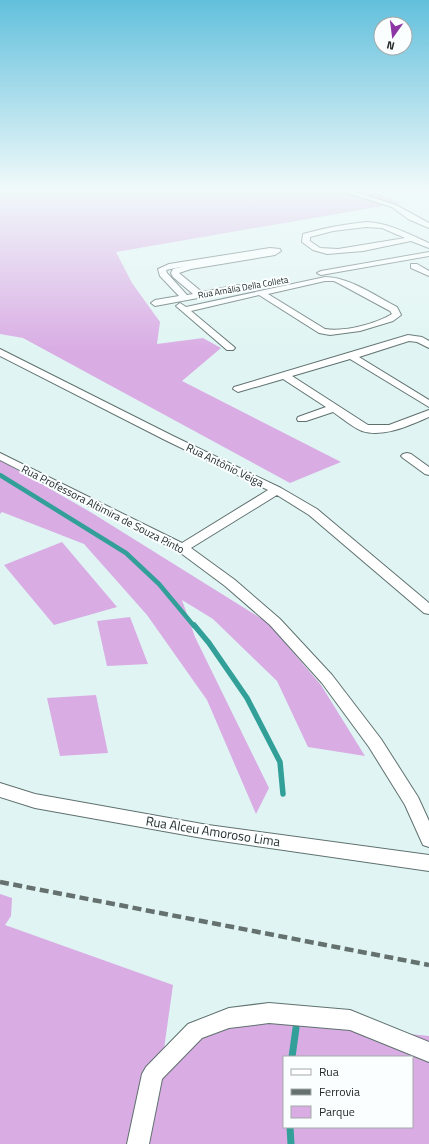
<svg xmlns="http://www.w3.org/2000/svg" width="429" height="1144" font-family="'Titillium Web',sans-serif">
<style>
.green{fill:#d9ace4;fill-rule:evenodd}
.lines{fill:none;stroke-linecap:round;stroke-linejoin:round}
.stream-far2{stroke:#32a099;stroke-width:4.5}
.stream-far1{stroke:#32a099;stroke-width:5.5}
.stream{stroke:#32a099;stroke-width:7}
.minor-casing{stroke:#5f716f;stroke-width:2}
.minor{fill:#fff;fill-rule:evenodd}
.rail{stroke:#65716f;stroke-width:4.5;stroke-dasharray:9 4.5;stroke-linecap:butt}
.labels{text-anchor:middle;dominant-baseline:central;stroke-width:4;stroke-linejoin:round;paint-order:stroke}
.far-street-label{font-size:9px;fill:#232a29;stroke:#fafefe}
.street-label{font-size:11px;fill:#232a29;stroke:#fafefe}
.near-street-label{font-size:13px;fill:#232a29;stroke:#fafefe}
</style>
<rect width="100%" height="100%" fill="#e0f5f3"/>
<path class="green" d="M 0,191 L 373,191 L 400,203 L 116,252 L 132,283 L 160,322 L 157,344 L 203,338 L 221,348 L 182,381 L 341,462 L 290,483 L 23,338 L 0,334 Z
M 0,460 L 92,513 L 267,622 L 321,685 L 365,756 L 308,747 L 277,681 L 213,619 L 182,600 L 195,637 L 269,788 L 256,814 L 207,700 L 147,615 L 84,544 L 2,512 L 0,514 Z
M 62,542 L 117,607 L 54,625 L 4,565 Z
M 130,617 L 148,664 L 107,666 L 97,621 Z
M 96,695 L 108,753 L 60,756 L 47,698 Z
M 0,894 L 12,898 L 11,916 L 5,925 L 173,985 L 162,1063 L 202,1034 L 264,1019 L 429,1036 L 429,1144 L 0,1144 ZM 284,1057 L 412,1057 L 412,1127 L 284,1127 Z"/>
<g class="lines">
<path class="stream-far2" d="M 0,475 L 126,553 L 159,584 L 194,626"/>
<path class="stream-far1" d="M 194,625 L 209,643 L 247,698 L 280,762 L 283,794"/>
<path class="stream" d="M 292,1057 L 296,1028
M 290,1127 L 291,1144"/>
<defs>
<path id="minor" d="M 342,191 L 352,191 L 396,205 L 429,223 L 429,228 L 408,219 L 392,207 Z
M 366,222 C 390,223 408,234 429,243 L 429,248 L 411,241 L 363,251 L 327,254 L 313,250 L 302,242 L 303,234 C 324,228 345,224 366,222 ZM 366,227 L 382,228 L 405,238 L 338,249 L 320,248 L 310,241 L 310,237 L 333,231 Z
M 270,248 L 280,249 L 281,251 L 275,255 L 191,269 L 179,273 L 202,292 L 238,285 L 241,286 L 242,288 L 241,290 L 155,306 L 151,303 L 155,300 L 179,296 L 160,276 L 158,269 L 169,264 ZM 185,266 L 173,269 L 171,273 L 173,277 L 193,294 L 187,295 L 167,273 L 166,270 Z
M 429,252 L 429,256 L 321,275 L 317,273 L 321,271 Z
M 411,264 L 417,264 L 429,271 L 429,276 L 411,268 Z
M 325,277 C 349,277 376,296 397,307 L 401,315 L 393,321 L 360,331 L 330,335 L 319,333 L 259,295 L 191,311 L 233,346 L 235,348 L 233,350 L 227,350 L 176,306 L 180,303 L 186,307 ZM 325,281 L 334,281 L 340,284 L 390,311 L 392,314 C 375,324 345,332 325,329 L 268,294 Z
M 408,335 L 422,337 L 429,341 L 429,348 L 417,342 L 409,341 L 359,357 L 429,400 L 429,407 L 350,359 L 292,376 L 368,425 L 389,425 L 429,410 L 429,417 C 410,425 384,438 362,431 C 352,427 342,418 333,412 L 306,421 L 298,421 L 297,419 L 298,417 L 326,407 L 283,379 L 238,392 L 233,389 L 234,387 Z
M 0,349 L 173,436 L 281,488 L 317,509 L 429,603 L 429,614 L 424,613 L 309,515 L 277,495 L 191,548 L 235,580 L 280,619 L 332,675 L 381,739 L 418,797 L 429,821 L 429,847 L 423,845 L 405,805 L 369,747 L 322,683 L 270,625 L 225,586 L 178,551 L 0,460 L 0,453 L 182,543 L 268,490 L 165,440 L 0,356 Z
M 407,453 L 411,454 L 429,467 L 429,475 L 425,474 L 403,458 L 401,456 L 403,454 Z
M 0,783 L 35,794 L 208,825 L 429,855 L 429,871 L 208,839 L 35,808 L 0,797 Z
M 269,1003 L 350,1010 L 429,1042 L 429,1062 L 350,1030 L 269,1023 L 229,1028 L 202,1038 L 162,1079 L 149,1144 L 127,1144 L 142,1074 L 146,1067 L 188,1024 L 229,1008 Z"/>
</defs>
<use href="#minor" class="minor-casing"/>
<use href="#minor" class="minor"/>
<path class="rail" d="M 0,882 L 429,965"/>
</g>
<linearGradient id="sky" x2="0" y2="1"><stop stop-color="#62c0dc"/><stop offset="0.54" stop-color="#f1fafa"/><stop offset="1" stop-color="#f1fafa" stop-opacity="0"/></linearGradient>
<rect width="429" height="351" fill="url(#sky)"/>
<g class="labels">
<g class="far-street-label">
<text transform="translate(243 287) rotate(-10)">Rua Amália Della Colleta</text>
</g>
<g class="street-label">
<text transform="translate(225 465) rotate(26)">Rua Antônio Veiga</text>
<text transform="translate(103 509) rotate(27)">Rua Professora Altimira de Souza Pinto</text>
</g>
<g class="near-street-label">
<text transform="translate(213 831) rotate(9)">Rua Alceu Amoroso Lima</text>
</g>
</g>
<rect x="283" y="1056" width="130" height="72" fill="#fafefe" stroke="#a4a9a9"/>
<rect x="291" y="1069" width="20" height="6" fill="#ffffff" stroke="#a4a9a9"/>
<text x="319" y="1076" font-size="12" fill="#232a29">Rua</text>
<rect x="291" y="1089" width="20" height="6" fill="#65716f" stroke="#a4a9a9"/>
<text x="319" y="1096" font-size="12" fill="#232a29">Ferrovia</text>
<rect x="291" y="1106" width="20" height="12" fill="#d9ace4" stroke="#a4a9a9"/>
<text x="319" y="1116" font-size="12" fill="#232a29">Parque</text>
<g transform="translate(393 36) rotate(194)"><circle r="19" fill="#fafefe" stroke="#a4a9a9"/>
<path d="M0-3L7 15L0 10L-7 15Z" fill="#8d35a2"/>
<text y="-6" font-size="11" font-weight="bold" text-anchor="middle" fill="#232a29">N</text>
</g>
</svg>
